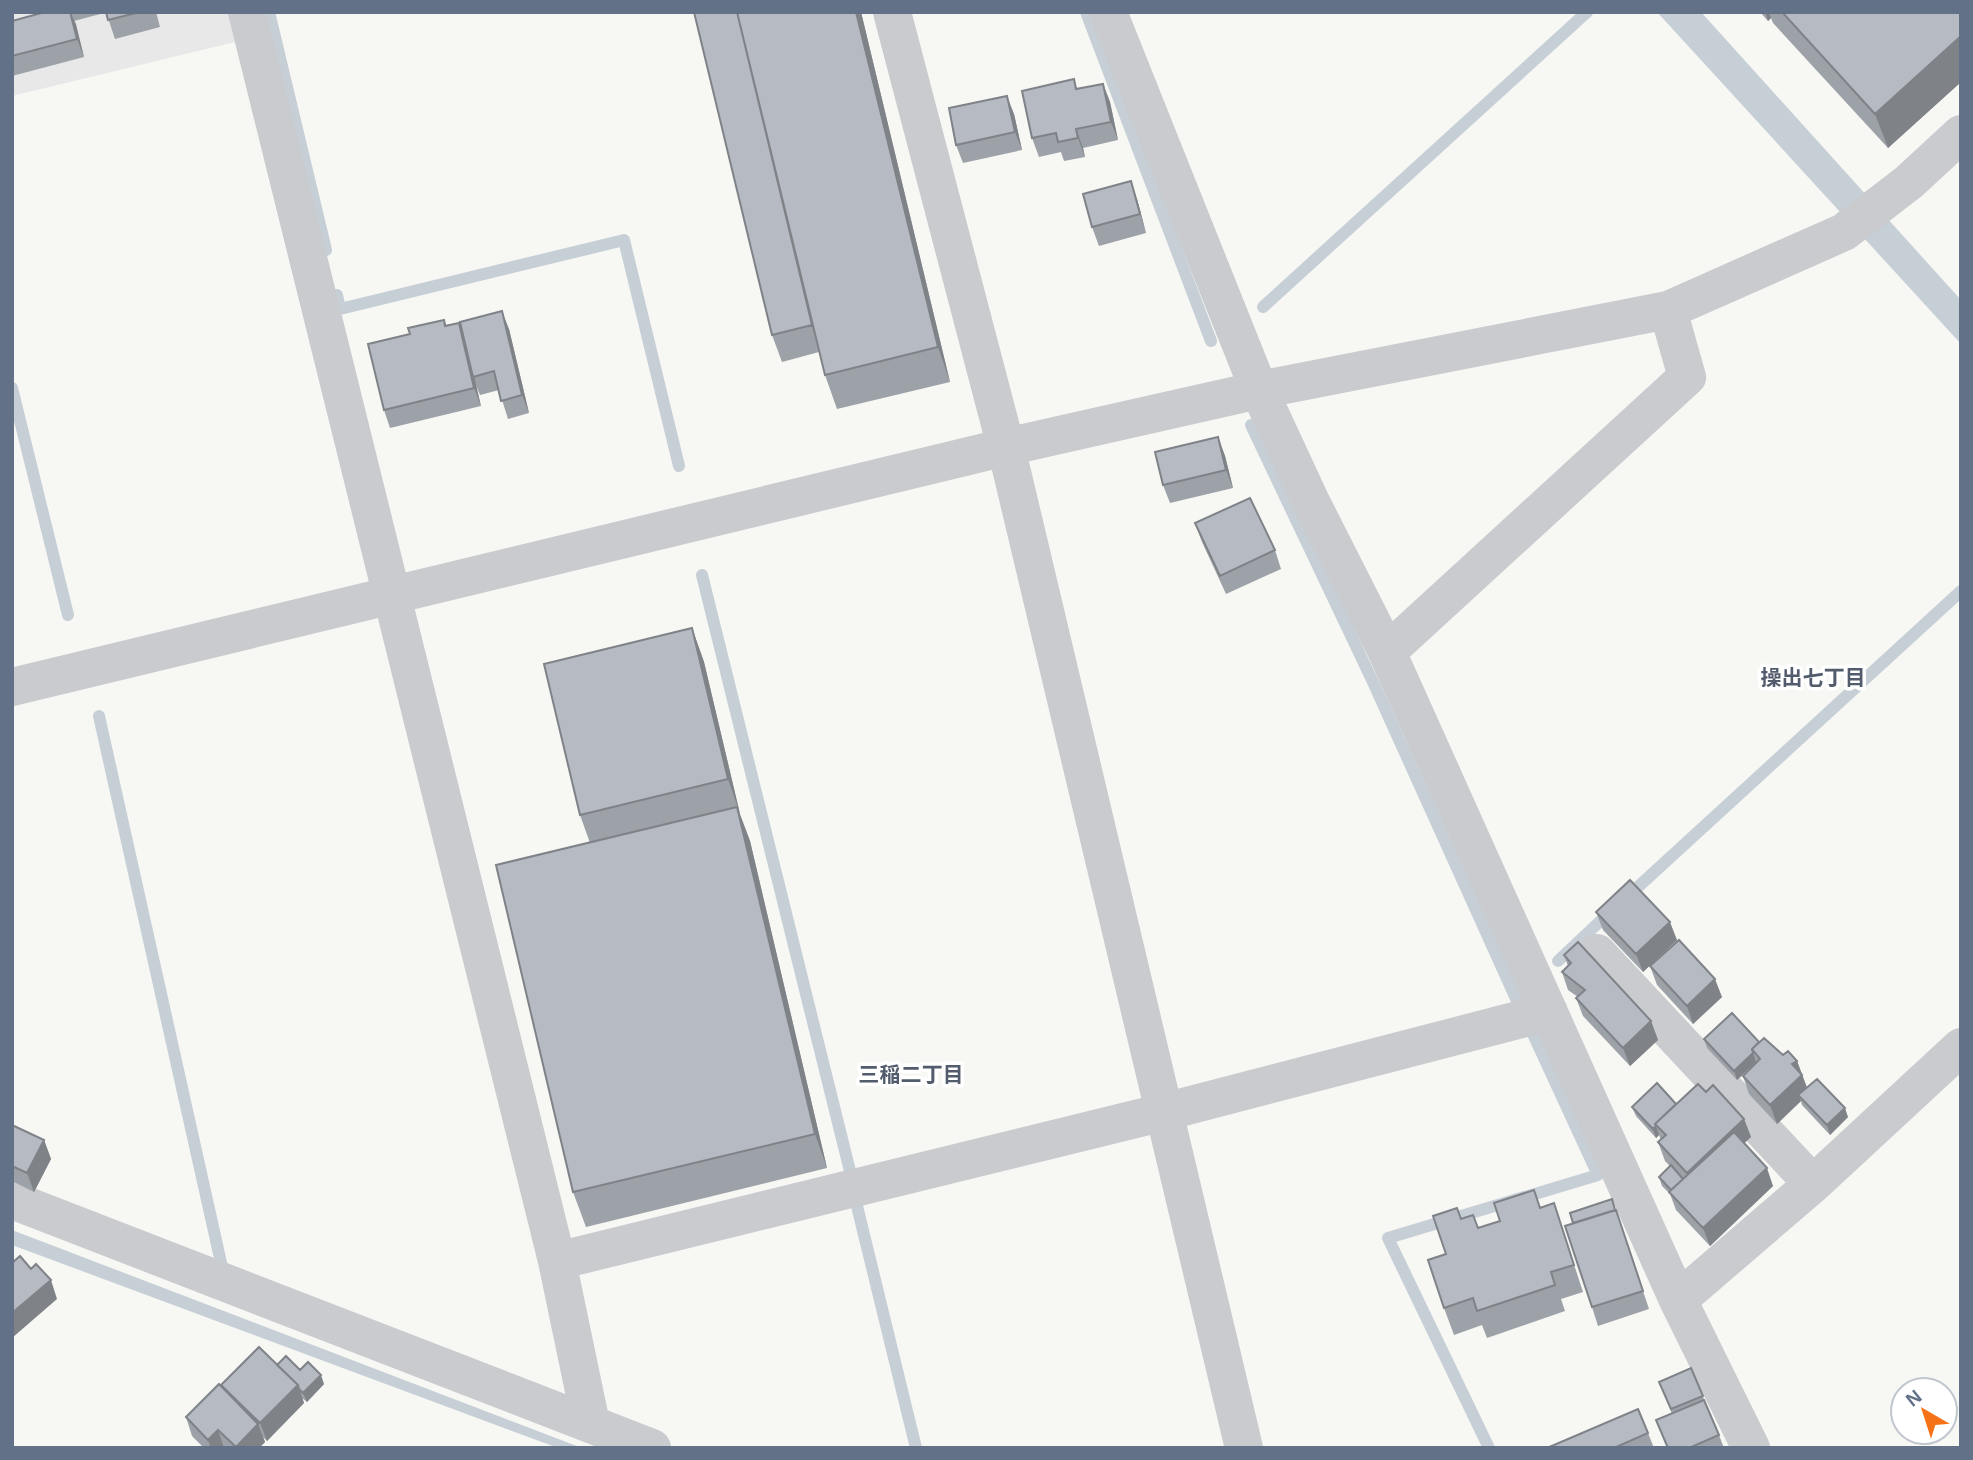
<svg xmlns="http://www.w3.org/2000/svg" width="1973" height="1460" font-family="Arial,'Noto Sans JP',sans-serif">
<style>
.built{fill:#e7e8e7}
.water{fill:#c7cfd6}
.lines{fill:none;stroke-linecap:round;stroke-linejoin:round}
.stream{stroke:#c7cfd6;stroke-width:12}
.minor{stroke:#c9cbcf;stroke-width:38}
.wall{fill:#9da1a8}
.shaded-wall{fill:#7f8388}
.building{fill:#b6bbc3;stroke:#7f8388;stroke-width:2}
.labels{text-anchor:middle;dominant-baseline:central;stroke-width:7;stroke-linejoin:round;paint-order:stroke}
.neighbourhood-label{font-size:21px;font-weight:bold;fill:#525c6c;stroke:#fff}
</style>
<rect width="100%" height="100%" fill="#f7f7f4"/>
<path class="built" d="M 12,12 L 232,12 L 239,41 L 12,96 Z"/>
<path class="water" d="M 1657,12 L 1701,12 L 1961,300 L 1961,344 Z
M 12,1230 L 582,1448 L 558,1448 L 12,1245 Z"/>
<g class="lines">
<path class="stream" d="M 269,12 L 326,250
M 1086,12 L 1211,341
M 337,295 L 340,309 L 624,240 L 679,466
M 1263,307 L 1587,12
M 12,388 L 68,615
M 1251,425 L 1373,682 L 1518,1003
M 702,575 L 850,1171
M 99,716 L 224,1276
M 1627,897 L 1961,591
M 1558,961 L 1611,911
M 857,1206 L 916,1448
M 1489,1448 L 1388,1238 L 1598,1175 L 1533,1034"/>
<path class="minor" d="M 247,12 L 557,1261 L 591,1424
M 892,12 L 1006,447 L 1244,1448
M 1108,12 L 1259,390 L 1310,500 L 1387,652 L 1678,1300 L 1751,1448
M 1387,652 L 1687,377 L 1668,310
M 12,687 L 1006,447 L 1259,390 L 1668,310 L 1844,232 L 1909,182 L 1961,134
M 1597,953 L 1813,1184
M 12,1200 L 652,1448
M 557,1261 L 1164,1112 L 1549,1012
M 1678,1300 L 1813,1184 L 1961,1047"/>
</g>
<path class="wall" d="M 45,12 L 104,12 L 104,13 L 74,21 L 84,57 L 12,76 L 12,21 Z
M 106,12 L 156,12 L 160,27 L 115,39 Z
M 861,12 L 950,382 L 837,409 L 825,375 L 819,352 L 782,362 L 772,335 Z
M 1760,12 L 1961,12 L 1961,82 L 1888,148 L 1773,23 L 1771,18 L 1768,21 Z
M 1074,79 L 1077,89 L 1103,84 L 1110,102 L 1118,140 L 1083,148 L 1085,157 L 1064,161 L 1061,152 L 1039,157 L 1032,138 Z
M 1014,114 L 1022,150 L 963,163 L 956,145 Z
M 1137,199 L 1146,233 L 1099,246 L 1092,227 Z
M 444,320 L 447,326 L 459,323 L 463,334 L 509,329 L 529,413 L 508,419 L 499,390 L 480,395 L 475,383 L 481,406 L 390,428 L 384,410 L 410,334 Z
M 1218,437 L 1225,456 L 1233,488 L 1170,503 L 1163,485 Z
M 1195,523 L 1275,550 L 1281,569 L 1226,594 L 1202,542 Z
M 692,628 L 704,662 L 740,814 L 750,841 L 827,1168 L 586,1227 L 573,1192 L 590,843 L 580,815 Z
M 1596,912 L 1677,940 L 1643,972 L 1603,930 Z
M 1564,955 L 1651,1021 L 1658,1040 L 1630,1066 L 1583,1016 L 1576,998 L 1578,997 L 1568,990 L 1562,972 L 1568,966 Z
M 1650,966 L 1722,997 L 1693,1024 L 1657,985 Z
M 1704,1039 L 1759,1042 L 1797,1061 L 1807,1088 L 1848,1117 L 1830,1135 L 1802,1105 L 1801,1101 L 1777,1124 L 1749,1094 L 1743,1076 L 1756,1062 L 1737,1080 L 1707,1048 Z
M 1706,1092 L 1744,1119 L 1751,1137 L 1744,1143 L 1773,1186 L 1710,1246 L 1676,1210 L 1670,1194 L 1662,1186 L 1659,1177 L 1670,1166 L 1665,1161 L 1658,1142 L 1661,1140 L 1659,1135 L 1656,1138 L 1636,1116 L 1632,1107 L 1676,1104 Z
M 12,1125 L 44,1140 L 51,1159 L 34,1192 L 12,1181 Z
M 1612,1199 L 1622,1228 L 1649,1309 L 1598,1326 L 1592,1307 L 1573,1223 Z
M 1554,1203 L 1583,1292 L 1561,1299 L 1565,1311 L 1487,1338 L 1482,1325 L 1454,1335 L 1444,1308 L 1446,1254 L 1461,1219 L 1478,1228 Z
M 277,1365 L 300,1370 L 324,1384 L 307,1402 L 302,1398 L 304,1403 L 267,1441 L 263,1437 L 265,1442 L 259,1448 L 204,1448 L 192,1436 L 186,1417 L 223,1389 L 221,1385 Z
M 1691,1368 L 1719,1435 L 1724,1448 L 1667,1448 L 1656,1420 L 1672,1414 L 1659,1382 Z
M 1648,1433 L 1654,1448 L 1547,1448 Z"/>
<path class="shaded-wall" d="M 70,12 L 76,24 L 84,57 L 77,39 Z
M 856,12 L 861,12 L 950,382 L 938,347 Z
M 1765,12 L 1769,12 L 1771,18 L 1768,21 Z
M 1961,36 L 1961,82 L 1888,148 L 1875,114 Z
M 1103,84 L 1110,102 L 1118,140 L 1111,122 Z
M 1007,96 L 1014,114 L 1022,150 L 1015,132 Z
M 1076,129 L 1083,148 L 1085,157 L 1078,138 Z
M 1131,181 L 1137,199 L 1146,233 L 1140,214 Z
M 502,311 L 509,329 L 529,413 L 522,395 Z
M 459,323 L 466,341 L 481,406 L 474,388 Z
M 1218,437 L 1225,456 L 1233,488 L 1226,470 Z
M 692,628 L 704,662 L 740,814 L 728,779 Z
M 737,807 L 750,841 L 827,1168 L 815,1134 Z
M 1670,922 L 1677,940 L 1643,972 L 1636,954 Z
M 1715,979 L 1722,997 L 1693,1024 L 1687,1006 Z
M 1651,1021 L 1658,1040 L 1630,1066 L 1623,1048 Z
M 1753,1053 L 1756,1062 L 1737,1080 L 1734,1071 Z
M 1797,1061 L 1809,1093 L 1798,1095 L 1801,1101 L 1777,1124 L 1770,1105 L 1792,1064 Z
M 1845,1108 L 1848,1117 L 1830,1135 L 1827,1125 Z
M 1744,1119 L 1751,1137 L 1693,1191 L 1687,1173 Z
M 1656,1126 L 1659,1135 L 1656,1138 L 1653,1129 Z
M 44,1140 L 51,1159 L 34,1192 L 27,1173 Z
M 1767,1168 L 1773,1186 L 1710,1246 L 1703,1228 Z
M 51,1280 L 57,1299 L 12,1338 L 12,1313 Z
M 321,1375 L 324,1384 L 307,1402 L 303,1393 Z
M 298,1385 L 304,1403 L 267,1441 L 260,1423 Z
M 258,1424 L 265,1442 L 259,1448 L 236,1448 Z
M 218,1430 L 224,1448 L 211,1448 L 208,1440 Z"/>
<path class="building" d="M 45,12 L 70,12 L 77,39 L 12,56 L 12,21 Z
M 106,12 L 140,12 L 108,20 Z
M 694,12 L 737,12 L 812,325 L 772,335 Z
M 737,12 L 856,12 L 938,347 L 825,375 Z
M 1782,12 L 1961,12 L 1961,36 L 1875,114 Z
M 1074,79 L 1076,89 L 1103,84 L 1111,122 L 1076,129 L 1078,138 L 1058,142 L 1056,133 L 1032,138 L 1022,91 Z
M 1007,96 L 1015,132 L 956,145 L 949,108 Z
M 1131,181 L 1140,214 L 1092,227 L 1083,194 Z
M 502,311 L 522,395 L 501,401 L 494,371 L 473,377 L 460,322 Z
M 444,320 L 445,326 L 459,323 L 474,388 L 384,410 L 368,344 L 410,334 L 408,328 Z
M 1218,437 L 1226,470 L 1163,485 L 1155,452 Z
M 1250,498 L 1275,550 L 1220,576 L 1195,523 Z
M 692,628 L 728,779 L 580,815 L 544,664 Z
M 737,807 L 815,1134 L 573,1192 L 496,865 Z
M 1630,880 L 1670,922 L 1636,954 L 1596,912 Z
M 1679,940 L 1715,979 L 1687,1006 L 1650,966 Z
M 1578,942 L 1651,1021 L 1623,1048 L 1576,998 L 1585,990 L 1562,972 L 1571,963 L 1564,955 Z
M 1732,1013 L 1759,1042 L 1752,1049 L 1753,1053 L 1734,1071 L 1704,1039 Z
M 1764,1038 L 1783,1055 L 1788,1051 L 1797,1061 L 1792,1064 L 1802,1075 L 1770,1105 L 1743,1076 L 1760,1059 L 1752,1049 Z
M 1817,1079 L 1845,1108 L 1827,1125 L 1798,1095 Z
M 1657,1083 L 1676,1104 L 1655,1124 L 1656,1126 L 1653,1129 L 1632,1107 Z
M 1698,1084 L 1706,1092 L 1713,1085 L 1744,1119 L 1687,1173 L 1658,1142 L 1666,1135 L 1655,1124 Z
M 12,1125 L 44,1140 L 27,1173 L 12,1166 Z
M 1734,1132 L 1767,1168 L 1703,1228 L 1669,1192 Z
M 1671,1165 L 1683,1179 L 1671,1190 L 1659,1177 Z
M 1534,1190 L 1540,1208 L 1554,1203 L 1574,1265 L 1551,1272 L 1555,1285 L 1477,1311 L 1473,1298 L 1444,1308 L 1428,1260 L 1446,1254 L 1433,1216 L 1457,1208 L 1461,1219 L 1473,1215 L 1478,1228 L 1500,1221 L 1494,1203 Z
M 1612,1199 L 1615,1210 L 1573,1223 L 1570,1213 Z
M 1616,1210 L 1643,1291 L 1592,1307 L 1565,1226 Z
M 20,1256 L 31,1269 L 36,1264 L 51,1280 L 12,1313 L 12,1263 Z
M 259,1347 L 298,1385 L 260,1423 L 221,1385 Z
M 286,1356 L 300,1370 L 308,1362 L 321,1375 L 303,1393 L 299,1389 L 298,1385 L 277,1365 Z
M 1691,1368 L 1703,1396 L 1671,1409 L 1659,1382 Z
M 219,1384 L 258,1424 L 236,1447 L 218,1430 L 208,1440 L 186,1417 Z
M 1704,1400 L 1719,1435 L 1689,1448 L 1668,1448 L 1656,1420 Z
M 1638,1409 L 1648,1433 L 1614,1448 L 1547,1448 Z"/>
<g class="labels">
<g class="neighbourhood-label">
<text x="1813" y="677">操出七丁目</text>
<text x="911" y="1074">三稲二丁目</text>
</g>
</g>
<rect width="1973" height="1460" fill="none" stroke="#637188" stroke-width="28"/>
<g transform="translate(1924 1411) rotate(321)"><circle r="33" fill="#ffffff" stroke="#c1c6cf" stroke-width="2"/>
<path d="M0-5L12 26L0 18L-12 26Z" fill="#f57316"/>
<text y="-10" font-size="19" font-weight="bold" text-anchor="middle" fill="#637188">N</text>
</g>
</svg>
